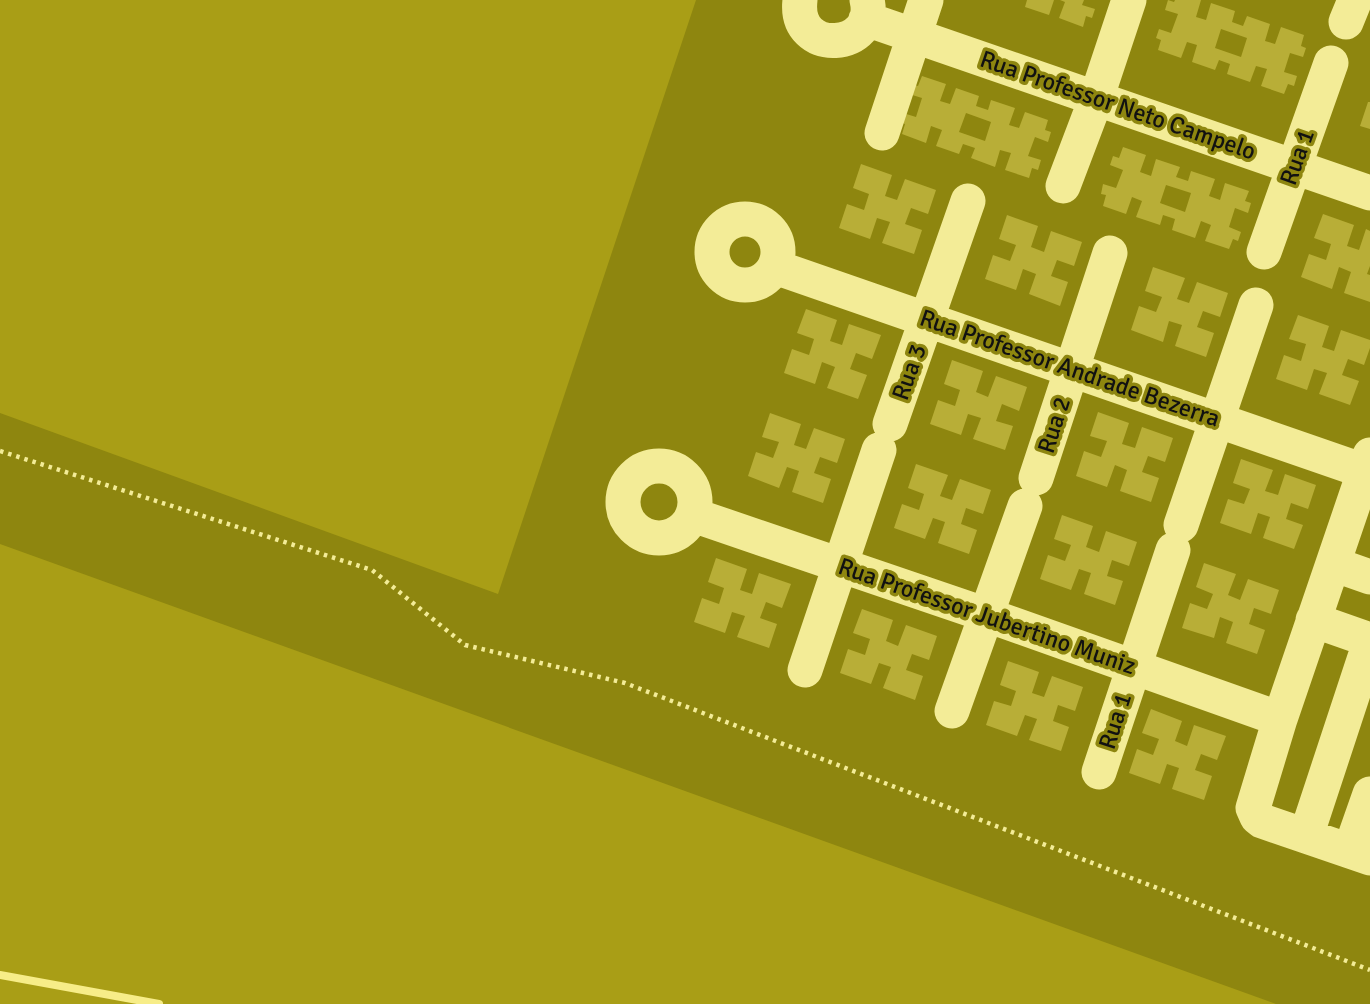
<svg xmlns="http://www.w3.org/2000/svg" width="1370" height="1004" font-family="Signika,sans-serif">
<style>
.green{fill:#a99e16}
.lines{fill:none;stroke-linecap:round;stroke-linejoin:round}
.stream{stroke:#f7ed88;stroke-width:8}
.building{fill:#b8ae37;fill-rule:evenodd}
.path{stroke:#f3ec97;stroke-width:4.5;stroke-dasharray:3.5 5;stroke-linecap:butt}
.minor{stroke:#f3ec97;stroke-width:35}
.labels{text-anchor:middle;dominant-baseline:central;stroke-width:7;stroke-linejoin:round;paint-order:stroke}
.street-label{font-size:24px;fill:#111;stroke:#8e860f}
</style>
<rect width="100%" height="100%" fill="#8e860f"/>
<path class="green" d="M 0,0 L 696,0 L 498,594 L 0,413 Z
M 0,544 L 1276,1004 L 0,1004 Z"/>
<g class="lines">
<path class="stream" d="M 0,975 L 159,1004"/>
</g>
<path class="building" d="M 1027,0 L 1054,0 L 1049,15 L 1025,7 Z
M 1060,0 L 1084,0 L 1082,5 L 1095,9 L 1092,18 L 1086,16 L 1083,27 L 1059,18 L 1065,2 Z
M 1168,0 L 1174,2 L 1175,0 L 1201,0 L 1196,17 L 1206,20 L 1211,3 L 1235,11 L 1232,22 L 1243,26 L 1247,16 L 1270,24 L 1265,41 L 1275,44 L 1281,27 L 1304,35 L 1301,46 L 1306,48 L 1303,57 L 1290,53 L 1284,72 L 1297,76 L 1294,86 L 1288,84 L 1284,94 L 1261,86 L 1267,69 L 1256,66 L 1250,82 L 1227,74 L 1230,64 L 1219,60 L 1215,70 L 1192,62 L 1197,45 L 1187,42 L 1181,58 L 1158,50 L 1161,40 L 1156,38 L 1159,29 L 1171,33 L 1178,14 L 1165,10 ZM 1221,29 L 1247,38 L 1241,57 L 1215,48 Z
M 922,76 L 946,84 L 940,101 L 950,104 L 956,88 L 979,96 L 976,106 L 988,110 L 991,100 L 1015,108 L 1009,125 L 1019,128 L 1025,112 L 1048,120 L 1045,130 L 1051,132 L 1048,142 L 1035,137 L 1028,156 L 1041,160 L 1038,170 L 1032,168 L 1029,178 L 1005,170 L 1011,153 L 1000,150 L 995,167 L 971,158 L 975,148 L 963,144 L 959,154 L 936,146 L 942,130 L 931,126 L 926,143 L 902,134 L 905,124 L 900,122 L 903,113 L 916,117 L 922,98 L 909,94 L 912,84 L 918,86 ZM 966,113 L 991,122 L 985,141 L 959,132 Z
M 1368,102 L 1370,102 L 1370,129 L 1360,126 Z
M 1123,147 L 1146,155 L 1140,172 L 1151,176 L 1156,159 L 1180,167 L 1176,177 L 1188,181 L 1191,171 L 1215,179 L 1209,196 L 1220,200 L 1225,183 L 1249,191 L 1245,201 L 1251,203 L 1248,213 L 1235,208 L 1229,227 L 1241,232 L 1238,241 L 1233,239 L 1229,249 L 1205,241 L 1211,225 L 1201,221 L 1195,238 L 1172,230 L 1175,219 L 1163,215 L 1160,225 L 1136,217 L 1142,201 L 1132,197 L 1126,214 L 1103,206 L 1106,195 L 1101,194 L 1103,184 L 1116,188 L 1123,170 L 1110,165 L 1113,156 L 1119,158 ZM 1166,185 L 1191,193 L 1185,212 L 1160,203 Z
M 861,164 L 892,175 L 885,196 L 897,200 L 905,179 L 936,190 L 928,214 L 911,208 L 905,224 L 922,230 L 914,254 L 882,243 L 890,222 L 877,218 L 870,239 L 839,228 L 847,204 L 864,210 L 869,194 L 853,188 Z
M 1323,214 L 1354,225 L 1347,246 L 1359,250 L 1366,229 L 1370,231 L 1370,266 L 1367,274 L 1370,275 L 1370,302 L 1344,293 L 1351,272 L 1339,267 L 1332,289 L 1301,277 L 1309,254 L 1326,260 L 1331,244 L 1314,238 Z
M 1007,215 L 1038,226 L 1031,247 L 1044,252 L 1051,231 L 1082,242 L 1074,266 L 1057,260 L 1051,276 L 1068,282 L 1060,306 L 1029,294 L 1036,274 L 1023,269 L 1016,290 L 985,279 L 993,255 L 1010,261 L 1016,245 L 999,239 Z
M 1153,267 L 1185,278 L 1177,299 L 1189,303 L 1197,282 L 1228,293 L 1220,317 L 1203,311 L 1197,327 L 1214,333 L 1206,357 L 1175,346 L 1182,325 L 1169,321 L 1163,342 L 1131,330 L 1139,306 L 1156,312 L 1162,297 L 1145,291 Z
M 806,309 L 837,320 L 830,341 L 842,345 L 849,324 L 881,335 L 872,359 L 856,353 L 850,369 L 867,375 L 858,399 L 827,388 L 835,367 L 822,362 L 815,384 L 784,373 L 792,349 L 809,355 L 814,339 L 797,333 Z
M 1298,315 L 1329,326 L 1322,347 L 1334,351 L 1341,330 L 1370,340 L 1370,348 L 1364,365 L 1348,359 L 1342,375 L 1359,381 L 1350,405 L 1319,394 L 1327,373 L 1314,369 L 1307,390 L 1276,379 L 1284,355 L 1301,361 L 1306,344 L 1289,339 Z
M 952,360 L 983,371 L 976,392 L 988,397 L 996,376 L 1027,387 L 1019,411 L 1002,404 L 996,421 L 1013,426 L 1005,450 L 973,439 L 981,418 L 968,414 L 961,435 L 930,424 L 938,400 L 955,406 L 960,390 L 944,384 Z
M 1098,412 L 1129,423 L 1122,444 L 1135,448 L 1142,427 L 1173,438 L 1165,462 L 1148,456 L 1142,472 L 1159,478 L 1151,502 L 1120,491 L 1127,470 L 1115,465 L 1107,487 L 1076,476 L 1084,451 L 1101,457 L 1107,441 L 1090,436 Z
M 770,413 L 801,424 L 794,445 L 806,449 L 814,428 L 845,439 L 837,463 L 820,457 L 814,473 L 831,479 L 823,503 L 792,492 L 799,471 L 787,467 L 779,488 L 748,476 L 756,452 L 773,458 L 779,442 L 762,437 Z
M 1241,459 L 1273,470 L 1265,491 L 1278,495 L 1285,474 L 1316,485 L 1308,509 L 1291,503 L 1286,519 L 1303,525 L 1294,549 L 1263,538 L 1270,517 L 1258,513 L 1251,534 L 1220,523 L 1228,499 L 1244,504 L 1250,489 L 1233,483 Z
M 916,464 L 948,475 L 940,496 L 952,500 L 960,479 L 991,490 L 983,514 L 966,508 L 961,524 L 977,530 L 969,554 L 938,543 L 945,522 L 933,518 L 925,539 L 894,528 L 902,504 L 919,510 L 924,494 L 908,488 Z
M 1062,515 L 1093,526 L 1086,547 L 1099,552 L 1106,531 L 1137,542 L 1129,566 L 1112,560 L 1107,576 L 1123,581 L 1115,605 L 1084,594 L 1091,573 L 1079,569 L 1071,590 L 1040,579 L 1048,555 L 1065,561 L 1071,545 L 1054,539 Z
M 716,558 L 747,569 L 740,590 L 752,594 L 759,573 L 791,584 L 782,608 L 766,602 L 760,618 L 777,624 L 769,648 L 737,637 L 745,616 L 732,612 L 725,633 L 694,622 L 702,598 L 719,604 L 724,588 L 708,582 Z
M 1204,563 L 1236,574 L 1228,595 L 1240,600 L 1248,579 L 1279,590 L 1271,614 L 1254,608 L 1249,624 L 1265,630 L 1257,654 L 1226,643 L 1233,622 L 1220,617 L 1214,638 L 1182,628 L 1190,603 L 1207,609 L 1213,594 L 1196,587 Z
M 862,609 L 893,620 L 886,641 L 898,646 L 906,625 L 937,636 L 929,660 L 912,654 L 906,670 L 923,676 L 915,700 L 883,688 L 891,667 L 879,663 L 871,684 L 840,673 L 848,649 L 865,655 L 870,639 L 853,633 Z
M 1008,661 L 1039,672 L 1032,693 L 1044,697 L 1052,676 L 1083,687 L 1075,711 L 1058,705 L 1053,721 L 1069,727 L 1061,751 L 1029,740 L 1037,719 L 1025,715 L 1017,736 L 986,725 L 994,701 L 1011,706 L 1016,691 L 1000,685 Z
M 1151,709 L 1182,721 L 1175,741 L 1187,746 L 1194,725 L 1226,736 L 1217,760 L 1201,754 L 1195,770 L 1212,776 L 1204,800 L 1172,789 L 1179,768 L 1167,764 L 1160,784 L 1129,773 L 1137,749 L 1153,755 L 1159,739 L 1142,733 Z"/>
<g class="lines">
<path class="path" d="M 0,451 L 372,570 L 465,645 L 625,683 L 1370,970"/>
<path class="minor" d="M 800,0 C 793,58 879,50 867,0
M 866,19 L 1370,193
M 1346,22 L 1355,0
M 882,133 L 926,0
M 1063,186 L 1096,99 L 1129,0
M712 252a33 33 0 1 1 66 0a33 33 0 1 1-66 0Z
M 1264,252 L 1331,63
M 775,267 L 1364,471
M 890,424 L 968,201
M 1370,455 L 1280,719 L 1253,808 L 1257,817 L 1262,821 L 1370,858
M623 502a36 36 0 1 1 72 0a36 36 0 1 1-72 0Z
M 1036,478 L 1110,253
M 693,515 L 987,615 L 1280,719
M 1181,525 L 1256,305
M 1333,564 L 1370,577
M 1313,620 L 1370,640
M 805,670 L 879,450
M 952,711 L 1025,506
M 1099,772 L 1173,550
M 1306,836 L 1370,642
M 1350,851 L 1370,794"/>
</g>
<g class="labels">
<g class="street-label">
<text transform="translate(1118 105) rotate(19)">Rua Professor Neto Campelo</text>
<text transform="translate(1297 157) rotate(-70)">Rua 1</text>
<text transform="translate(1070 368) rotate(19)">Rua Professor Andrade Bezerra</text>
<text transform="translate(909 372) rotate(-70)">Rua 3</text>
<text transform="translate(1054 425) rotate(-72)">Rua 2</text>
<text transform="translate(987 616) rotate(19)">Rua Professor Jubertino Muniz</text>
<text transform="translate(1115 721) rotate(-72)">Rua 1</text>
</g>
</g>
</svg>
